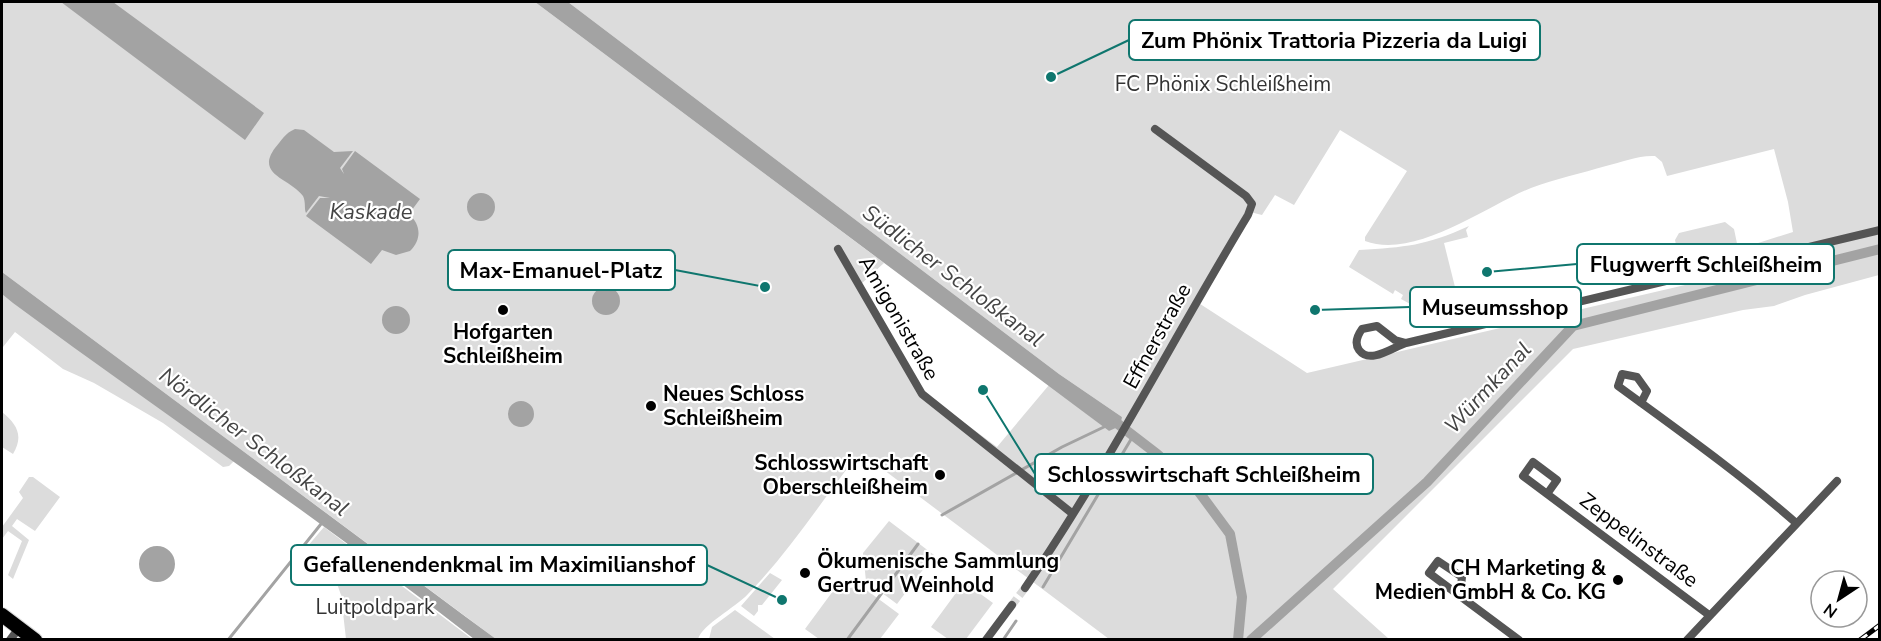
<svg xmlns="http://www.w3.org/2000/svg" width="1881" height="641" font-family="'Nunito Sans',sans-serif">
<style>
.green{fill:#dcdcdc;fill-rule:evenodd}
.water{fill:#a3a3a3}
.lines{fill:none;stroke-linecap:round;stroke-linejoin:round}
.stream{stroke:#a3a3a3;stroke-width:3}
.canal{stroke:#a3a3a3;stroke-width:10}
.minor-tunnel{stroke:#d9d9d9;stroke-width:8;stroke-dasharray:8 4;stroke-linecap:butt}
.primary-casing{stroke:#dbdbdb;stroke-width:16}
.minor{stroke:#555;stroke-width:8}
.primary{stroke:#000;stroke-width:14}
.rail-casing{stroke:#000;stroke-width:5}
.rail{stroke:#fff;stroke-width:3;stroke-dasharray:9;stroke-linecap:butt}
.poi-dot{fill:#000;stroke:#fff;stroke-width:2}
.labels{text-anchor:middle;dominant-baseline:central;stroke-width:4.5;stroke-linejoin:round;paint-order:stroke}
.park-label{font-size:21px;fill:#333;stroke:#fff}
.street-label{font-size:21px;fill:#000;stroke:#fff}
.poi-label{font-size:21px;font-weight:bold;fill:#000;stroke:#fff;text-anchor:start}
.water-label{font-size:22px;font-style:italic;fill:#444;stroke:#fff}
.leader{fill:none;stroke:#0f766e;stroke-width:2}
.callout-dot{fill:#0f766e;stroke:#fff;stroke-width:2}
.callout{fill:#fff;stroke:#0f766e;stroke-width:2}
.callout-label{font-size:22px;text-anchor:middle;font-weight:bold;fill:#000}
</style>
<rect width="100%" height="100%" fill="#fff"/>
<path class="green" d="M 2,2 L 535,2 L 884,263 L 861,284 L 926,394 L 997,447 L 1049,385 L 1109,431 L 1122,417 L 1059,374 L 568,2 L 1879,2 L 1879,275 L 1805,295 L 1774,306 L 1743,310 L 1573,349 L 1333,589 L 1389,639 L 1109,639 L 876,464 L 864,457 L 853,461 C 819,505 787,554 748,594 C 735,608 703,624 698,639 L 496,639 L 2,272 ZM 1340,130 L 1407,171 L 1365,237 L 1365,241 C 1415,260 1486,206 1531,188 C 1555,179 1582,173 1606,166 C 1622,162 1639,155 1655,156 L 1662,162 L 1667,176 L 1774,149 L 1788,202 L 1793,232 L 1755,244 L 1771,265 L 1307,373 L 1194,300 L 1246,211 L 1262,215 L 1275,195 L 1294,205 Z
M 1725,222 L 1734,229 L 1739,253 L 1734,258 L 1685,271 L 1681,267 L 1675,240 L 1679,233 Z
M 1469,226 L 1466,230 L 1468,237 L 1444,243 L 1457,295 L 1412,305 L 1401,299 L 1403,295 L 1395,290 L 1393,294 L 1349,267 L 1359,250 C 1406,247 1425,246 1469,226 Z
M 2,290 L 234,461 L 229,466 L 223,467 L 163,423 L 94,383 L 63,369 L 15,332 L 3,347 Z
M 2,412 C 17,424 24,436 13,454 L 2,447 Z
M 29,477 L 33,477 L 60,497 L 35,531 L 17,519 L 12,526 L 29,540 L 13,579 L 8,575 L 22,541 L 8,531 L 2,539 L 2,527 L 23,498 L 19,492 Z
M 889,521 L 934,555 L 897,604 L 866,581 L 863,553 Z
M 324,527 L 472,639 L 346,639 L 341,595 L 335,578 L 301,554 Z
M 770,573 L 782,580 L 762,605 L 758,605 L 758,611 L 754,616 L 741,606 Z
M 964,582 L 993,603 L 966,639 L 948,639 L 931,627 Z
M 861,586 L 899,614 L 880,639 L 819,639 L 805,629 L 833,591 Z
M 735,610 L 775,639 L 709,639 L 712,627 Z"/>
<path class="water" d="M 61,2 L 113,2 L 264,113 L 245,140 Z
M 535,2 L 568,2 L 1059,374 L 1122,417 L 1120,426 L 1109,431 Z
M 295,129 L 304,130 L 334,152 L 353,151 L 340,168 L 344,174 L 342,169 L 355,151 L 420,199 L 409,214 C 421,225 422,239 410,251 L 396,255 L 382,250 L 371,264 L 306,216 L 320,198 L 330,198 L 319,196 L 306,213 C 304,209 306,202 303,196 C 290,178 255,175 275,148 C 282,140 285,133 295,129 Z
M467 207a14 14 0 1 1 28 0a14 14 0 1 1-28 0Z
M 2,272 L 466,617 L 496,639 L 474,639 C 324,522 166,416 13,303 L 2,294 Z
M592 301a14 14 0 1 1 28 0a14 14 0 1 1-28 0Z
M382 320a14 14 0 1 1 28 0a14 14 0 1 1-28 0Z
M508 414a13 13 0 1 1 26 0a13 13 0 1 1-26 0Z
M139 564a18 18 0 1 1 36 0a18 18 0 1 1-36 0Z"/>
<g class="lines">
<path class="stream" d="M 942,515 L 1062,447 L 1106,426
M 1043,587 L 1133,436
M 228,640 L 321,524
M 847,640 L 918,544
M 1003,640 L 1016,621"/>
<path class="canal" d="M 1118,424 L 1157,454 L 1199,492 L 1230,534 L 1242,597 L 1238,640
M 1251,640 L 1427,482 L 1573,326 L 1880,249"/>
<path class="minor-tunnel" d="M 1012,605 L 1025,588"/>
<defs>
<path id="primary" d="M 2,615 L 35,640"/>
</defs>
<use href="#primary" class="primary-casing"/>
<path class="minor" d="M 838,249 L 922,394 L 1073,514
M 1406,343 L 1395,340 L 1377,326 L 1362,329 C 1357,336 1354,343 1359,350 C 1370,365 1393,347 1406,343 L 1880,230
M 1641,403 L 1647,391 L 1637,377 L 1622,374 L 1618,386 C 1678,430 1739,473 1795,522
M 1547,494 L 1557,480 L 1533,462 L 1523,476 L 1709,615
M 1025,588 C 1107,468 1173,339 1248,215 L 1252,204 L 1246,196 L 1155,129
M 1460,595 L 1462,577 L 1438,561 L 1429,573 L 1519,640
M 10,640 L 19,628
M 986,640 L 1012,605
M 1687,640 L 1837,481"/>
<use href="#primary" class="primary"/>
<defs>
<path id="rail" d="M 1860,640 L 1880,625"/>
</defs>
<use href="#rail" class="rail-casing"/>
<use href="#rail" class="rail"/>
</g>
<g class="poi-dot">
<circle cx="503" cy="310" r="6"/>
<circle cx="651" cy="406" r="6"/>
<circle cx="940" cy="475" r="6"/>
<circle cx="805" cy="573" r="6"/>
<circle cx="1618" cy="580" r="6"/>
</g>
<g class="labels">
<g class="park-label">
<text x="1223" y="84">FC Phönix Schleißheim</text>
<text x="375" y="607">Luitpoldpark</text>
</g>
<g class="street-label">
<text transform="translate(899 318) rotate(60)">Amigonistraße</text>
<text transform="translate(1157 336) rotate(-61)">Effnerstraße</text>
<text transform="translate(1639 540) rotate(37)">Zeppelinstraße</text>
</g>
<g class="poi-label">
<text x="503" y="332" text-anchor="middle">Hofgarten<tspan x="503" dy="24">Schleißheim</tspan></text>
<text x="663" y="394">Neues Schloss<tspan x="663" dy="24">Schleißheim</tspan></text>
<text x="928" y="463" text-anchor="end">Schlosswirtschaft<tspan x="928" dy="24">Oberschleißheim</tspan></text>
<text x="817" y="561">Ökumenische Sammlung<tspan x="817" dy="24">Gertrud Weinhold</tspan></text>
<text x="1606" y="568" text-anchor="end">CH Marketing &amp;<tspan x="1606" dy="24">Medien GmbH &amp; Co. KG</tspan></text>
</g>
<g class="water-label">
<text x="371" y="212">Kaskade</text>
<text transform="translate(953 276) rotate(37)">Südlicher Schloßkanal</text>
<text transform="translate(1488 388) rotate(-47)">Würmkanal</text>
<text transform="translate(254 442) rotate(37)">Nördlicher Schloßkanal</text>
</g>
</g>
<path class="leader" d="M1051 77L1129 40M1487 272L1577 264M765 287L675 270M1315 310L1410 307M983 390L1035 474M782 600L707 565"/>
<g class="callout-dot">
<circle cx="1051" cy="77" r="6"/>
<circle cx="1487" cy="272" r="6"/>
<circle cx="765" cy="287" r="6"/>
<circle cx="1315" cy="310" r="6"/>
<circle cx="983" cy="390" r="6"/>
<circle cx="782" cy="600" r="6"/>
</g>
<g class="callout">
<rect x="1129" y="20" width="411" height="40" rx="6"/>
<rect x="1577" y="244" width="257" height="40" rx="6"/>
<rect x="448" y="250" width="227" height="40" rx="6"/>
<rect x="1410" y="287" width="171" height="40" rx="6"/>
<rect x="1035" y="454" width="338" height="40" rx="6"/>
<rect x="291" y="545" width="416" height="40" rx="6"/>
</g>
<g class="callout-label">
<text x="1334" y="48">Zum Phönix Trattoria Pizzeria da Luigi</text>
<text x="1706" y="272">Flugwerft Schleißheim</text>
<text x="561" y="278">Max-Emanuel-Platz</text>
<text x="1495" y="315">Museumsshop</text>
<text x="1204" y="482">Schlosswirtschaft Schleißheim</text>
<text x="499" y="572">Gefallenendenkmal im Maximilianshof</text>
</g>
<rect width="1881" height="641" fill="none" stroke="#000000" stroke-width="6"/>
<g transform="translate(1839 599) rotate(216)"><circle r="28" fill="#ffffff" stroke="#999999" stroke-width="1.5"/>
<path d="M0-4.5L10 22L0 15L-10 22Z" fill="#000000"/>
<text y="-9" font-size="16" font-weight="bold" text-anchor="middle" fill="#000000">N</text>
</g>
</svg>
